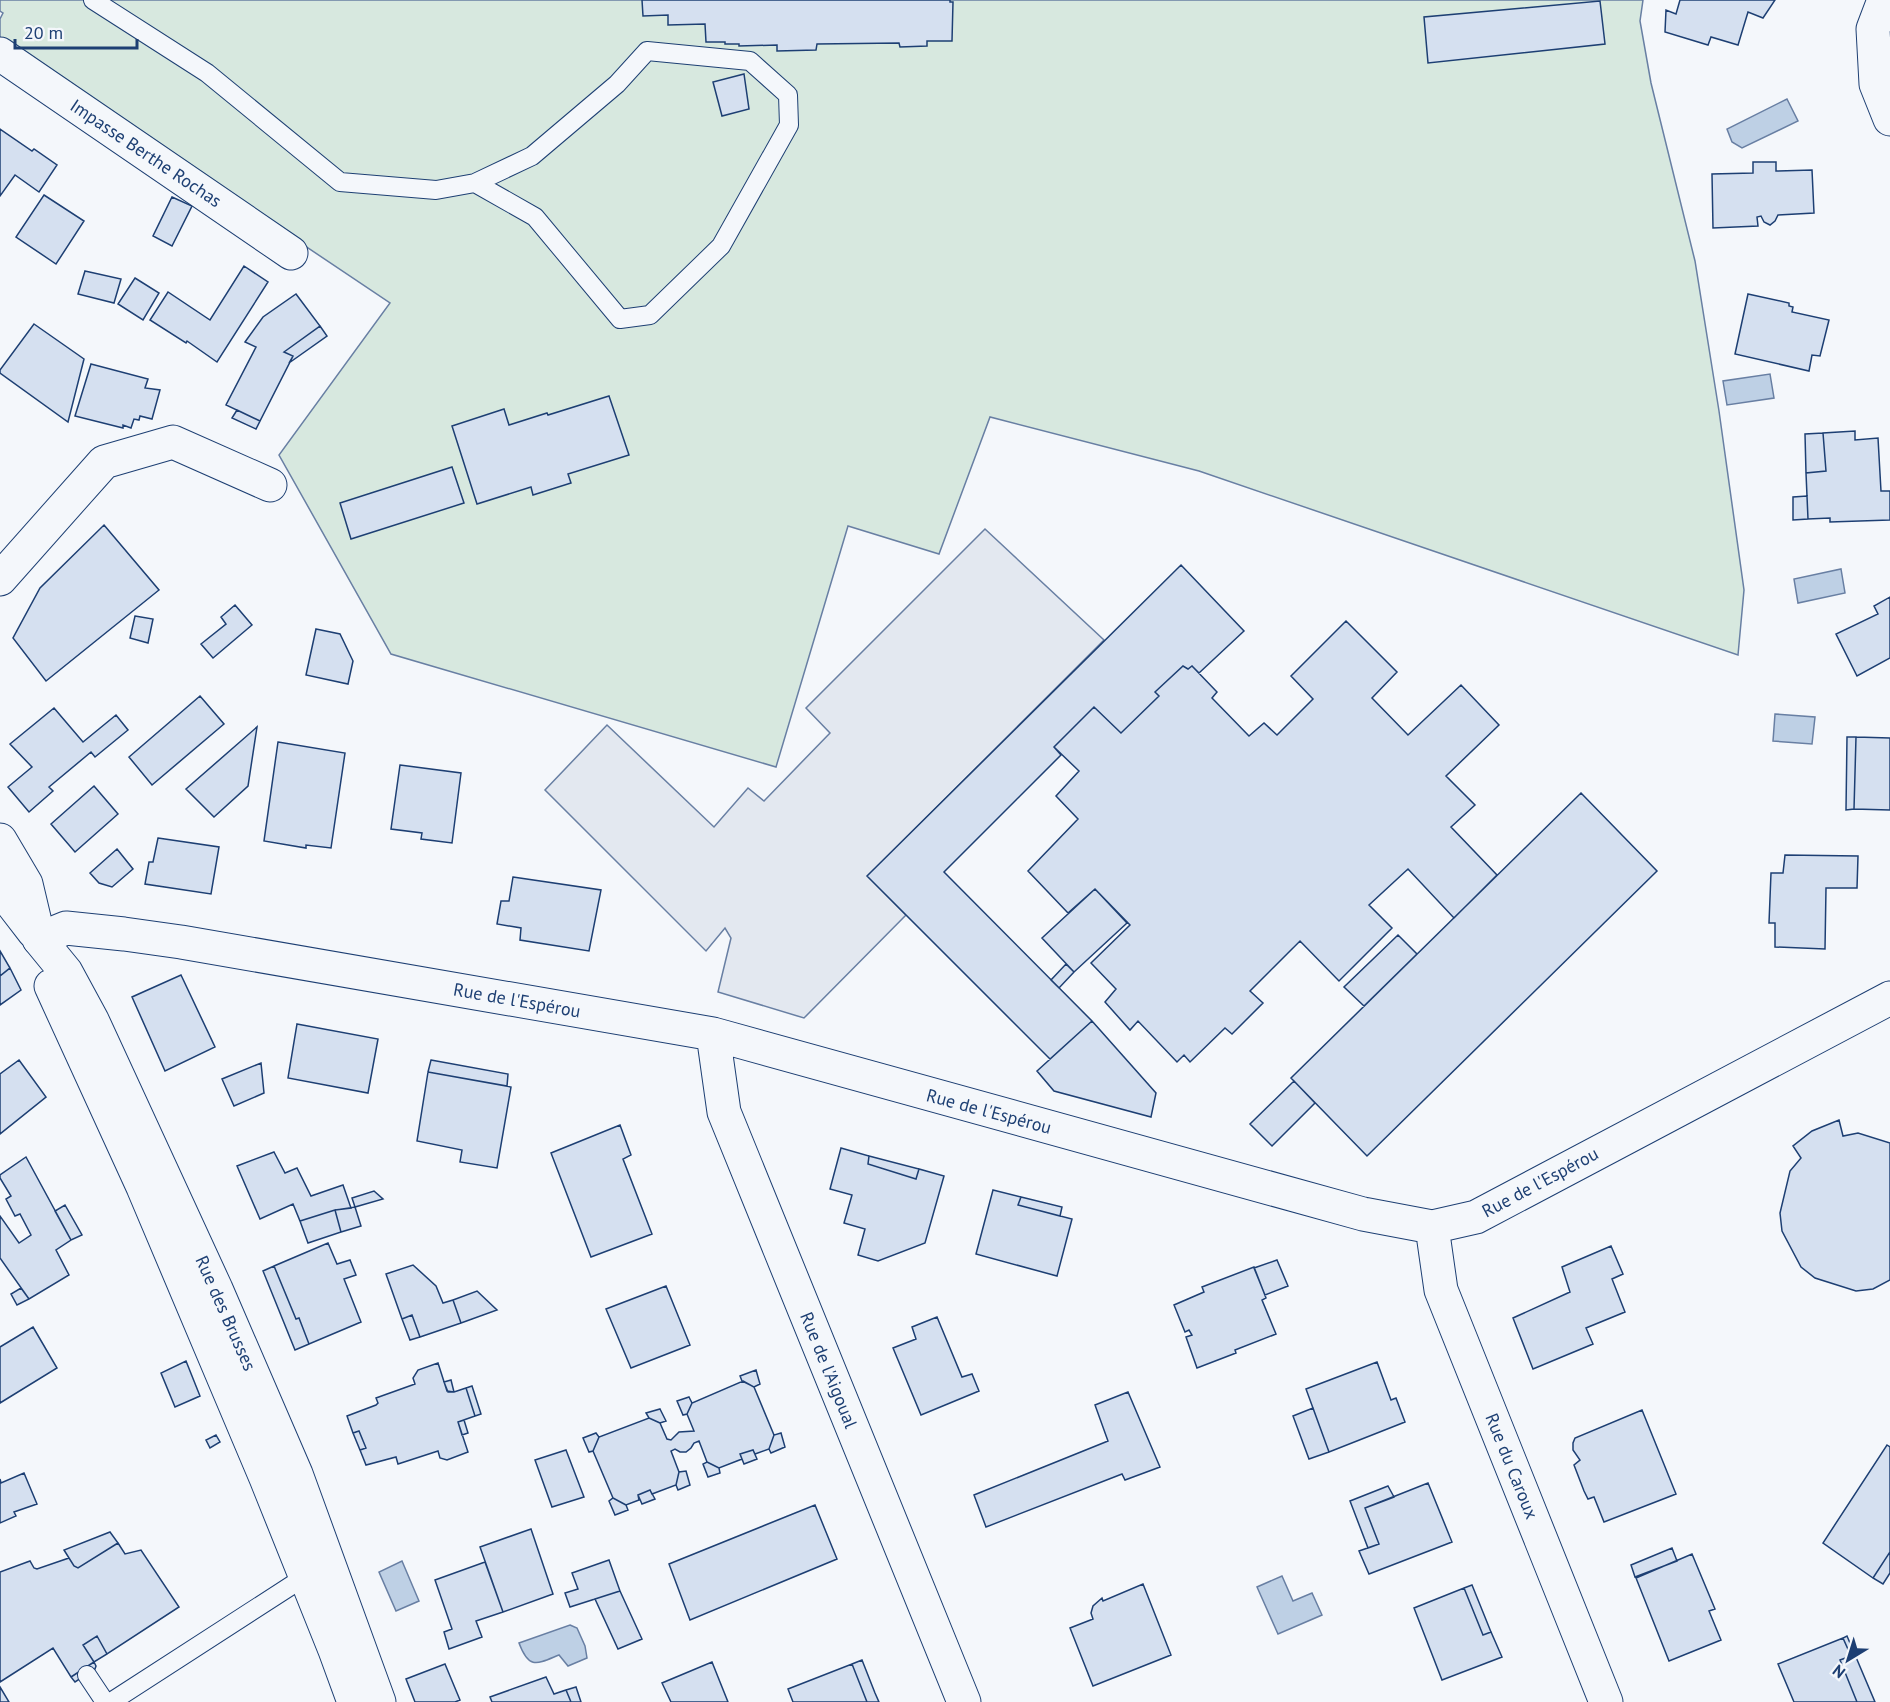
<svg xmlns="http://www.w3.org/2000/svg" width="1890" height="1702" font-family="'PT Sans',sans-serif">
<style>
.green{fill:#d7e8df;stroke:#687fa3;stroke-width:1.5}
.parking{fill:#e3e8f0;stroke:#687fa3;stroke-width:1.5}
.water{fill:#bed0e5;stroke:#687fa3;stroke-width:1.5}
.building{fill:#d5e0f0;stroke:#1d3f73;stroke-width:1.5}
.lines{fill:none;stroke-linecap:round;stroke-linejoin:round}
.lane-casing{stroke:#1d3f73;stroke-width:20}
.street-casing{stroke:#1d3f73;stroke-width:35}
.secondary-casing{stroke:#1d3f73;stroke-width:35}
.lane{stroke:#f4f7fb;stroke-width:18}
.street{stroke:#f4f7fb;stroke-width:33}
.secondary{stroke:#f4f7fb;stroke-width:33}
.labels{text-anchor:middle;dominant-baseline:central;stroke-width:4.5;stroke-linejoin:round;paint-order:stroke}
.street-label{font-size:18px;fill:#1d3f73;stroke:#f4f7fb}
</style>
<rect width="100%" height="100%" fill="#f4f7fb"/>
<path class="green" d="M 0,0 L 1643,0 L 1640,21 L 1651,83 L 1695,261 L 1719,411 L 1744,590 L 1738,655 L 1199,471 L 990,417 L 939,554 L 848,526 L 776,767 L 391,654 L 279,455 L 390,303 L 0,41 L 0,19 L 3,13 L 0,11 Z"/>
<path class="parking" d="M 985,529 L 1104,640 L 868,876 L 906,915 L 804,1018 L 718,992 L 731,938 L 725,928 L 706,951 L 545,790 L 607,725 L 714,827 L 748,788 L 764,801 L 830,733 L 806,708 Z"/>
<path class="water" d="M 1787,99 L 1798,121 L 1742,148 L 1732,142 L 1727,129 Z
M 1770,374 L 1774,398 L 1727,405 L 1723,381 Z
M 1841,569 L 1845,593 L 1798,603 L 1794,579 Z
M 1775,714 L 1815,717 L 1812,744 L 1773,741 Z
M 402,1561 L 419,1601 L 396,1611 L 379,1572 Z
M 1282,1576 L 1293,1601 L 1312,1593 L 1322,1615 L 1278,1634 L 1257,1587 Z
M 570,1625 L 577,1628 L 585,1646 L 587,1658 L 568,1666 L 559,1655 C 537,1664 529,1670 519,1643 Z"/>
<path class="building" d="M 642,0 L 950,0 L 950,2 L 953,2 L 952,41 L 927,41 L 927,46 L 900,47 L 899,43 L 817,44 L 816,50 L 777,51 L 777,45 L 739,46 L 739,44 L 725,44 L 725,42 L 706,42 L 705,24 L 668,25 L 668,15 L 643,16 Z
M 1680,0 L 1775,0 L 1763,18 L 1748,12 L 1738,45 L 1711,37 L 1708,45 L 1665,32 L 1666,10 L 1676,14 Z
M 1600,1 L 1605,44 L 1428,63 L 1424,17 Z
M 744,74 L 749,109 L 722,116 L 713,82 Z
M 0,129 L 32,151 L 34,149 L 57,165 L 39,192 L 15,175 L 0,196 Z
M 1753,162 L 1776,162 L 1776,171 L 1812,170 L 1814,213 L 1778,215 L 1775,221 L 1770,225 L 1764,222 L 1761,216 L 1757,217 L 1758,226 L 1713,228 L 1712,174 L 1753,173 Z
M 44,195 L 84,221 L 56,264 L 16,237 Z
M 172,197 L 192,206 L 172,246 L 153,236 Z
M 244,266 L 268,282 L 217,362 L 187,341 L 186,343 L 150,320 L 168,292 L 210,320 Z
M 85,271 L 121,279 L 114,303 L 78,294 Z
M 135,278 L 159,293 L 143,320 L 118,304 Z
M 296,294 L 320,326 L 284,352 L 293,356 L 260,421 L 226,405 L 256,347 L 245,342 L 263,317 Z
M 1748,294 L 1789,303 L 1789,306 L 1793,307 L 1792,312 L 1829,320 L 1820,356 L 1812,355 L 1809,371 L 1735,354 Z
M 34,324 L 84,359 L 68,422 L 0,373 L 0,370 Z
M 320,326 L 327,336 L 289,363 L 293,356 L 284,352 Z
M 91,364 L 148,379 L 145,388 L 160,390 L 152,419 L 140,416 L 139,420 L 134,419 L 131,428 L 123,425 L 123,428 L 75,416 Z
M 609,396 L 629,455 L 568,474 L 571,483 L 533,495 L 531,487 L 477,504 L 452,426 L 504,409 L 509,425 L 547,413 L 548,415 Z
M 237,410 L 260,421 L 256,429 L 232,418 Z
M 1855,431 L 1855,440 L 1878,438 L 1881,491 L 1890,491 L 1890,520 L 1830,522 L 1830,518 L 1808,519 L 1806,473 L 1826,471 L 1823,433 Z
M 1823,433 L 1826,471 L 1806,473 L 1805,434 Z
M 452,467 L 464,503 L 351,539 L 340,503 Z
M 1807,496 L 1808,519 L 1793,520 L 1793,497 Z
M 104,525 L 159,590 L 46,681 L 13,638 L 40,588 Z
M 1181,565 L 1244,631 L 1199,673 L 1192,666 L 1188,669 L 1183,666 L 1155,692 L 1159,696 L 1121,733 L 1094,707 L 1054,747 L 1061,755 L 944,872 L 1092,1021 L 1050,1059 L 867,876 Z
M 1890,597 L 1890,658 L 1857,676 L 1836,634 L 1878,614 L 1874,606 Z
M 235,605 L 252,625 L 213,658 L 201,644 L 226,624 L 221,617 Z
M 135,616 L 153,619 L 148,643 L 130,638 Z
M 1346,621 L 1397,672 L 1372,698 L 1408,735 L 1461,685 L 1499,725 L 1446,776 L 1475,805 L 1451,827 L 1497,875 L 1454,918 L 1408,869 L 1369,905 L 1392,928 L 1339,981 L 1300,941 L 1250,991 L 1263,1003 L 1232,1034 L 1225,1028 L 1190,1062 L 1184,1055 L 1177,1062 L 1138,1021 L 1130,1030 L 1105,1002 L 1116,989 L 1091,963 L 1130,925 L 1095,889 L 1068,913 L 1028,871 L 1078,819 L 1056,796 L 1079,771 L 1054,747 L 1094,707 L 1121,733 L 1159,696 L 1155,692 L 1183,666 L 1188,669 L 1192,666 L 1217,692 L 1212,698 L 1249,736 L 1264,723 L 1277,735 L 1313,699 L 1291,676 Z
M 316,629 L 340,634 L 353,661 L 348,684 L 306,675 Z
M 200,696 L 224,724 L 152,785 L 129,757 Z
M 54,708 L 83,742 L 116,715 L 128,730 L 95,757 L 91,752 L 49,787 L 53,791 L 29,812 L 8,787 L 32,767 L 10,744 Z
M 257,727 L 248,786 L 214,817 L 186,789 Z
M 1847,737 L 1856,737 L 1854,809 L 1846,810 Z
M 1856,737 L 1890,738 L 1890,810 L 1854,809 Z
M 278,742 L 345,753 L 331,848 L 306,845 L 306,848 L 264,841 Z
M 400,765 L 461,773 L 452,843 L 421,839 L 422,833 L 391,829 Z
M 94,786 L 118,814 L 75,852 L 51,824 Z
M 1581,793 L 1657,871 L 1367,1156 L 1291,1078 Z
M 158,838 L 219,847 L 211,894 L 145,884 L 149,862 L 153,862 Z
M 117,849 L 133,869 L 112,887 L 99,883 L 90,873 Z
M 1785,855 L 1858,856 L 1857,888 L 1826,888 L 1825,949 L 1775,947 L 1775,923 L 1769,923 L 1771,873 L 1783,873 Z
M 513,877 L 601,890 L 589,951 L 520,940 L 521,928 L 497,924 L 501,901 L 509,901 Z
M 1095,889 L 1127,923 L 1074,972 L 1042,938 Z
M 1398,935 L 1417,954 L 1364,1006 L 1344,987 Z
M 0,951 L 10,968 L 0,976 Z
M 1066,964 L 1074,972 L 1059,988 L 1051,980 Z
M 10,968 L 21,990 L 0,1005 L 0,976 Z
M 181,975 L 215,1047 L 165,1071 L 132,997 Z
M 1092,1021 L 1156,1093 L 1151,1117 L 1054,1091 L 1037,1071 Z
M 297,1024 L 378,1039 L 368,1093 L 288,1078 Z
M 19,1060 L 46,1097 L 0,1134 L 0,1074 Z
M 431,1060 L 508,1074 L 507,1086 L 428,1072 Z
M 261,1063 L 264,1093 L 234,1106 L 222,1079 Z
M 428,1072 L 511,1087 L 497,1168 L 460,1162 L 462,1150 L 417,1141 Z
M 1294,1081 L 1315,1103 L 1272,1146 L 1250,1124 Z
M 1839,1120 L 1843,1136 L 1858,1133 L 1890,1143 L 1890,1280 L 1873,1289 L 1856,1291 L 1815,1278 L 1801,1267 L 1782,1231 L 1780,1213 L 1790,1171 L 1801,1158 L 1793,1146 L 1812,1131 Z
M 620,1125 L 631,1155 L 623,1159 L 652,1234 L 591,1257 L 551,1153 Z
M 841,1148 L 869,1156 L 868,1164 L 916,1179 L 919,1169 L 944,1176 L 925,1243 L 878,1261 L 858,1255 L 865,1229 L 844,1223 L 852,1195 L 830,1189 Z
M 274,1152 L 285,1173 L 297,1168 L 311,1196 L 343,1185 L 351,1208 L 335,1210 L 300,1221 L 293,1204 L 260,1219 L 237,1166 Z
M 869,1156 L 919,1169 L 916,1179 L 868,1164 Z
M 26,1157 L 71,1240 L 56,1250 L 69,1275 L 29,1299 L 0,1258 L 0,1216 L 19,1243 L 31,1235 L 20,1214 L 15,1216 L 6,1199 L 11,1196 L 0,1178 L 0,1175 Z
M 993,1190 L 1021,1197 L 1018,1205 L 1072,1219 L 1057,1276 L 976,1254 Z
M 374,1191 L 383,1199 L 355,1207 L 352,1198 Z
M 1021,1197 L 1062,1207 L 1060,1216 L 1018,1205 Z
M 65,1205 L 82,1235 L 71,1240 L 55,1211 Z
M 355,1207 L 361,1226 L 341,1232 L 335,1210 Z
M 335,1210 L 341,1232 L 308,1243 L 300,1221 Z
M 328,1243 L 337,1264 L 350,1260 L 356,1275 L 344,1279 L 361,1322 L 309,1344 L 299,1318 L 296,1319 L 274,1266 Z
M 1611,1246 L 1623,1274 L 1612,1279 L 1625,1312 L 1586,1328 L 1593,1344 L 1533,1369 L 1513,1318 L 1570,1292 L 1562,1267 Z
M 1277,1260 L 1288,1286 L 1265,1295 L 1254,1268 Z
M 413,1265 L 436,1286 L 443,1303 L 453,1300 L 461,1323 L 420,1337 L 412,1315 L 402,1319 L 386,1274 Z
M 274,1266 L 296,1319 L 299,1318 L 309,1344 L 295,1350 L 263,1271 Z
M 1254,1267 L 1266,1298 L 1262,1300 L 1276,1334 L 1235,1350 L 1236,1353 L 1197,1368 L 1186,1337 L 1192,1335 L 1189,1330 L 1185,1332 L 1174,1305 L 1204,1292 L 1202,1287 Z
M 666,1286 L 690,1345 L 631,1368 L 606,1309 Z
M 21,1288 L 29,1299 L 17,1305 L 11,1294 Z
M 477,1291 L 497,1310 L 461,1323 L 453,1300 Z
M 412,1315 L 420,1337 L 410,1340 L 402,1319 Z
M 937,1317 L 962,1377 L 972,1374 L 979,1391 L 921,1415 L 893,1348 L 916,1339 L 912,1327 Z
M 33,1327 L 57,1368 L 0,1403 L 0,1347 Z
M 186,1361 L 200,1396 L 175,1407 L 161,1373 Z
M 1377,1362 L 1391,1400 L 1396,1398 L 1405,1422 L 1329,1452 L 1306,1389 Z
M 438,1363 L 447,1391 L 454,1392 L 466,1388 L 475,1416 L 458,1422 L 468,1452 L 447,1460 L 440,1458 L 438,1451 L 398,1464 L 396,1457 L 366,1465 L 360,1450 L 366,1448 L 359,1431 L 353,1433 L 347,1416 L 376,1405 L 378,1403 L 376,1398 L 415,1384 L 413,1378 L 418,1370 Z
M 756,1370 L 760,1384 L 754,1387 L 742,1381 L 740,1376 Z
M 451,1380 L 454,1392 L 448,1392 L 444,1382 Z
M 743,1381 L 754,1387 L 774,1435 L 769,1449 L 755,1454 L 753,1450 L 740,1454 L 742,1459 L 719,1468 L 707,1462 L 699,1441 L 694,1443 L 691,1448 L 686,1452 L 680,1452 L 675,1449 L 671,1451 L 679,1472 L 676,1485 L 652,1494 L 650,1490 L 638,1495 L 639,1500 L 626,1505 L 613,1498 L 593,1451 L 599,1437 L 649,1418 L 660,1423 L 667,1439 L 671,1440 L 679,1432 L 694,1431 L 687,1414 L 692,1403 Z
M 472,1386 L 481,1414 L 475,1416 L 466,1388 Z
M 1128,1392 L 1160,1467 L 1125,1480 L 1122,1474 L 986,1527 L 974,1495 L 1108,1441 L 1095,1405 Z
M 689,1397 L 692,1403 L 687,1414 L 683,1415 L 677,1401 Z
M 1313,1408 L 1329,1452 L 1309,1459 L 1293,1416 Z
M 660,1409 L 666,1421 L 660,1423 L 649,1418 L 646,1413 Z
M 1642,1410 L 1676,1494 L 1604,1522 L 1594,1497 L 1588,1499 L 1584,1491 L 1574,1465 L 1580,1460 L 1573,1450 L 1573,1443 L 1575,1438 Z
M 464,1420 L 468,1433 L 462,1435 L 458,1422 Z
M 359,1431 L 366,1448 L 360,1450 L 353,1433 Z
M 596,1433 L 599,1437 L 593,1451 L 589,1452 L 583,1438 Z
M 781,1433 L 785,1447 L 771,1453 L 769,1449 L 774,1435 Z
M 216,1435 L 220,1442 L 210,1448 L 206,1440 Z
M 1887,1445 L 1890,1447 L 1890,1552 L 1873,1578 L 1823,1543 Z
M 566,1450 L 584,1497 L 552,1507 L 535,1460 Z
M 753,1450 L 757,1459 L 744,1464 L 740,1454 Z
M 707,1462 L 719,1468 L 720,1473 L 708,1477 L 703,1464 Z
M 686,1471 L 690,1485 L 678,1490 L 676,1485 L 679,1472 Z
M 24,1473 L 37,1504 L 14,1512 L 16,1516 L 0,1523 L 0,1479 L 1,1483 Z
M 1428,1483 L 1452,1542 L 1369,1574 L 1359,1551 L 1379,1544 L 1365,1508 Z
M 1388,1486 L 1394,1497 L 1365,1508 L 1379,1544 L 1368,1548 L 1350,1501 Z
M 650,1490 L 655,1499 L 642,1504 L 638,1495 Z
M 613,1498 L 626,1505 L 628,1510 L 615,1515 L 609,1501 Z
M 815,1505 L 837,1559 L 690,1620 L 669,1564 Z
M 531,1529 L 553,1594 L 503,1612 L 480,1547 Z
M 110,1532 L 118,1543 L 78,1568 L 74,1566 L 64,1550 Z
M 118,1543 L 125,1554 L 141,1550 L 179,1607 L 107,1654 L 97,1636 L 83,1645 L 94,1662 L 71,1677 L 53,1648 L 0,1682 L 0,1572 L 30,1561 L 34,1568 L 37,1569 L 69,1558 L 74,1566 L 78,1568 Z
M 1672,1548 L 1677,1561 L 1635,1577 L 1631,1565 Z
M 1890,1552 L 1890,1573 L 1883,1584 L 1873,1578 Z
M 1692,1554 L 1715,1609 L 1709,1611 L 1721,1640 L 1669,1661 L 1636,1578 Z
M 609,1560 L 620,1591 L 570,1607 L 565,1593 L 578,1589 L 572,1573 Z
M 485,1562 L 503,1612 L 476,1621 L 482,1637 L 449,1649 L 444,1632 L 452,1629 L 435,1580 Z
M 1143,1584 L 1171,1655 L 1093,1686 L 1070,1628 L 1093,1619 L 1091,1613 L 1093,1606 L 1102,1598 L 1103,1601 Z
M 1472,1585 L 1491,1632 L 1483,1635 L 1464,1588 Z
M 1464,1588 L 1483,1635 L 1491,1632 L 1502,1657 L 1442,1680 L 1414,1608 Z
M 620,1591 L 642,1639 L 618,1649 L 595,1599 Z
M 97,1636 L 107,1654 L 94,1662 L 83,1645 Z
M 1847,1636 L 1875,1702 L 1857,1702 L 1840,1660 L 1851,1656 L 1843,1638 Z
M 1843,1638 L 1851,1656 L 1840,1660 L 1857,1702 L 1794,1702 L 1778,1664 Z
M 862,1660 L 875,1693 L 879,1702 L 867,1702 L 852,1664 Z
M 94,1662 L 96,1666 L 95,1669 L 75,1682 L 71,1677 Z
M 712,1662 L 728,1702 L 671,1702 L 662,1683 Z
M 445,1664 L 460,1700 L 455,1702 L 415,1702 L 406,1679 Z
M 852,1664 L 867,1702 L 793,1702 L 788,1689 Z
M 546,1677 L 554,1694 L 566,1690 L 571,1702 L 492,1702 L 490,1697 Z
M 0,1687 L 9,1702 L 0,1702 Z
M 576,1687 L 581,1702 L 571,1702 L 566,1690 Z"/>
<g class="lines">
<defs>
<path id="lane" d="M 93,0 L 207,73 L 340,182 L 436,190 L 475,183 L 532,156 L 617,84 L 647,51 L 750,61 L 788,95 L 789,125 L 721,246 L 650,315 L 620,319 L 535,217 L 475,183
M 87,1675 L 105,1702
M 111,1702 L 306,1576"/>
<path id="street" d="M 1884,0 L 1873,29 L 1876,84 L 1890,119
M 0,54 L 291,253
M 0,579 L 104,462 L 173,442 L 270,485
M 39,939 L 66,928 L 124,934 L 181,942 L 713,1034 L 1363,1214 L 1432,1227 L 1476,1217 L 1890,998
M 713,1034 L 724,1112 L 964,1702
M 1432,1227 L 1441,1290 L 1606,1702"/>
<path id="secondary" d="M 0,840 L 26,884 L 39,939 L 66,972 L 92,1020 L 216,1289 L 296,1474 L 379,1702
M 0,888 L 34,932
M 51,986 L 143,1187 L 266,1478 L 335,1650 L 354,1702"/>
</defs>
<use href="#lane" class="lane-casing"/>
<use href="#street" class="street-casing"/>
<use href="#secondary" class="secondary-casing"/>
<use href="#lane" class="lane"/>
<use href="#street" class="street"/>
<use href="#secondary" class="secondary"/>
</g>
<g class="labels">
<g class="street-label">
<text transform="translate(146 153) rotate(34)">Impasse Berthe Rochas</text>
<text transform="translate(517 1000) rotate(10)">Rue de l'Espérou</text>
<text transform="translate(989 1111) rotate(15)">Rue de l'Espérou</text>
<text transform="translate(1540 1182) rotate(-28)">Rue de l'Espérou</text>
<text transform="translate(226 1313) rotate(66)">Rue des Brusses</text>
<text transform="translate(829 1370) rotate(68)">Rue de l'Aigoual</text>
<text transform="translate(1512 1466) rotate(68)">Rue du Caroux</text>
</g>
</g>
<g transform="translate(1848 1660) rotate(218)" stroke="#f4f7fb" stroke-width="4.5" paint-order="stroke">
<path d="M0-4.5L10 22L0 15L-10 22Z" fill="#1d3f73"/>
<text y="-9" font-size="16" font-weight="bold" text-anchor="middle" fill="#1d3f73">N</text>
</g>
<path d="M15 39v9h122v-9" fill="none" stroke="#1d3f73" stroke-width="3"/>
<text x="24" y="39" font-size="18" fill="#1d3f73" stroke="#f4f7fb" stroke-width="4.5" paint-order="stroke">20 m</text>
</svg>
